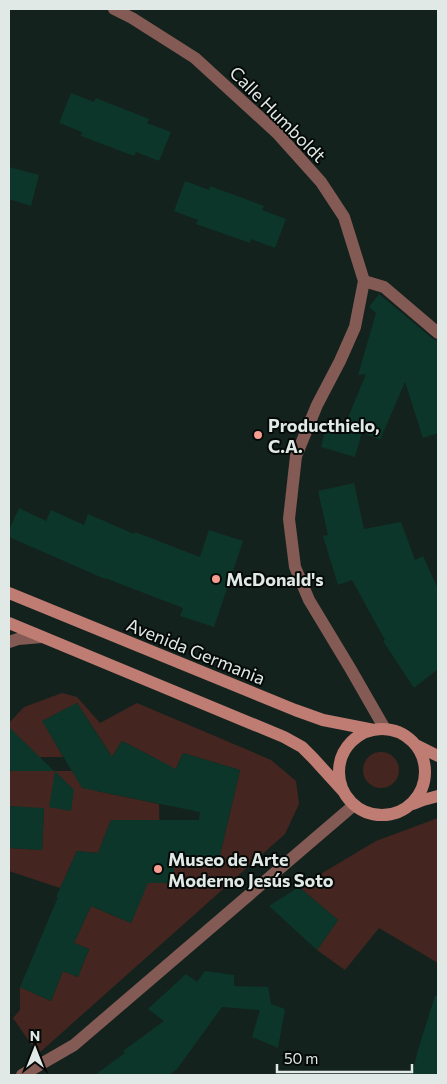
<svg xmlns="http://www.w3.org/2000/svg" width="447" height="1084" font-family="Commissioner,sans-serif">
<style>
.green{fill:#452520}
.building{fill:#0c3629}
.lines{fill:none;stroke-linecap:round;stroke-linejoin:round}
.street{stroke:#845b54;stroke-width:12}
.secondary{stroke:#be7c72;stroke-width:12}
.poi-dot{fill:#f59d8f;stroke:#050a08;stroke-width:2}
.labels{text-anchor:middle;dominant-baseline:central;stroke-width:4;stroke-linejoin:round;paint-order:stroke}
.street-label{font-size:18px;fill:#e0e9e5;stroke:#050a08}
.poi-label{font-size:18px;font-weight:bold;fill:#e0e9e5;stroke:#050a08;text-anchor:start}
</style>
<rect width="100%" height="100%" fill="#14221d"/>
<path class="green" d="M 62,693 L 77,697 L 100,723 L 137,703 L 271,760 L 296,781 L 299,804 L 285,834 L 38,1054 L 13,1018 L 20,1010 L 20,987 L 51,1001 L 63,971 L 78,977 L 89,949 L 74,943 L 91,906 L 131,923 L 143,894 L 141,883 L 174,883 L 174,860 L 217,868 L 240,770 L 183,753 L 168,786 L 143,782 L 155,758 L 122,741 L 105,768 L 97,791 L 159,804 L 160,848 L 137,820 L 111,820 L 98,853 L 77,851 L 60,888 L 9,871 L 9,848 L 42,850 L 44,809 L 9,806 L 9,773 L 11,771 L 72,771 L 74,775 L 111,755 L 77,703 L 43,721 L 63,757 L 23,757 L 12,730 L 9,731 L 9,723 L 24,707 Z
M363 770a18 18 0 1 1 36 0a18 18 0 1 1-36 0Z
M 438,818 L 438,963 L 379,928 L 345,970 L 317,950 L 338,920 L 299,887 L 376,841 Z"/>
<path class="building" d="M 71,93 L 94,102 L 96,98 L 149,119 L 147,123 L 171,132 L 159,161 L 136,152 L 134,156 L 81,136 L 82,132 L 59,123 Z
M 9,167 L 39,175 L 31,206 L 9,199 Z
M 185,181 L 209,190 L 210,186 L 264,206 L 262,210 L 286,219 L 275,248 L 251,239 L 250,243 L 196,224 L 198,220 L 174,211 Z
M 379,294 L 433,339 L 438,341 L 438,433 L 423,438 L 405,382 L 380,440 L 362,432 L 355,457 L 321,447 L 326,427 L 342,432 L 366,374 L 358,375 L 376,313 L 369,307 Z
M 354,483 L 364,529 L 401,522 L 415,560 L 423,556 L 438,589 L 438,669 L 414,688 L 383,641 L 385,640 L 352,580 L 338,585 L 323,536 L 328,535 L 318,491 Z
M 19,508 L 46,521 L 51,510 L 84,525 L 88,514 L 134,534 L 135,532 L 200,557 L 209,530 L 243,541 L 214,627 L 180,616 L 183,608 L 105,578 L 105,579 L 9,537 L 9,530 Z
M 77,703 L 112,757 L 122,741 L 176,769 L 183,753 L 240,770 L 217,868 L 174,860 L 174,883 L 148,883 L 131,923 L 91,906 L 74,943 L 89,949 L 78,977 L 63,971 L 51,1001 L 20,987 L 58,897 L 56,897 L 77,851 L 98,853 L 111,820 L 199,820 L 200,812 L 82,788 L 42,721 Z
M 9,727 L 54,771 L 9,771 Z
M 55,771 L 74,790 L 71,811 L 49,807 Z
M 9,806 L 44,808 L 42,850 L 9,848 Z
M 299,887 L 338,920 L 317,950 L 269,906 Z
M 205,971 L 234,975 L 234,986 L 268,987 L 271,1004 L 285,1009 L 278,1048 L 252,1037 L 260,1010 L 222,1007 L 177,1069 L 169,1075 L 95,1075 L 125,1053 L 123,1051 L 164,1021 L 148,1009 L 186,974 L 197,982 Z
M 435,996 L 438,996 L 438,1075 L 412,1075 L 418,1050 Z"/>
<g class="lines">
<path class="street" d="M 114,9 L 132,18 L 195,58 L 277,133 L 321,182 L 344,217 L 364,281 L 355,327 L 340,361 L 317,405 L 296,456 L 289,519 L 295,567 L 309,600 L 350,668 L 385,729
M 364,281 L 384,287 L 438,333
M 9,642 L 18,639 L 42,637
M 22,1075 L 74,1045 L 354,805"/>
<path class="secondary" d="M 9,593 L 295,710 L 323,720 L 374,730
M 9,623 L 284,737 L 302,747 L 313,758 L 343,791
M339 772a43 43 0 1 1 86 0a43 43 0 1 1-86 0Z
M 416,745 L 438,756
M 413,804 L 423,800 L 438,796"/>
</g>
<g class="poi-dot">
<circle cx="258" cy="435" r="5"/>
<circle cx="216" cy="579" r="5"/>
<circle cx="158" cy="869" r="5"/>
</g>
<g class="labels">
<g class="street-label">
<text transform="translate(278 114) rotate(45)">Calle Humboldt</text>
<text transform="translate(196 651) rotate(22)">Avenida Germania</text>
</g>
<g class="poi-label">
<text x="268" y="425">Producthielo,<tspan x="268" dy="21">C.A.</tspan></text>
<text x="226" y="579">McDonald's</text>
<text x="168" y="859">Museo de Arte<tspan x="168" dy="21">Moderno Jesús Soto</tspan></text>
</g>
</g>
<rect width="447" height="1084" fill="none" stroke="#e0e9e5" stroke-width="20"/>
<g transform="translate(35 1049)" stroke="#050a08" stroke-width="4" paint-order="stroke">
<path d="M0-4L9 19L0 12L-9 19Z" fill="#e0e9e5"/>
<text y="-8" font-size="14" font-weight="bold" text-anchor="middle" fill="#e0e9e5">N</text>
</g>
<path d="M277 1064v8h135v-8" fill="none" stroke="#e0e9e5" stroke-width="2.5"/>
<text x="284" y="1064" font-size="15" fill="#e0e9e5" stroke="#050a08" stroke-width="4" paint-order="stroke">50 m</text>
</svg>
